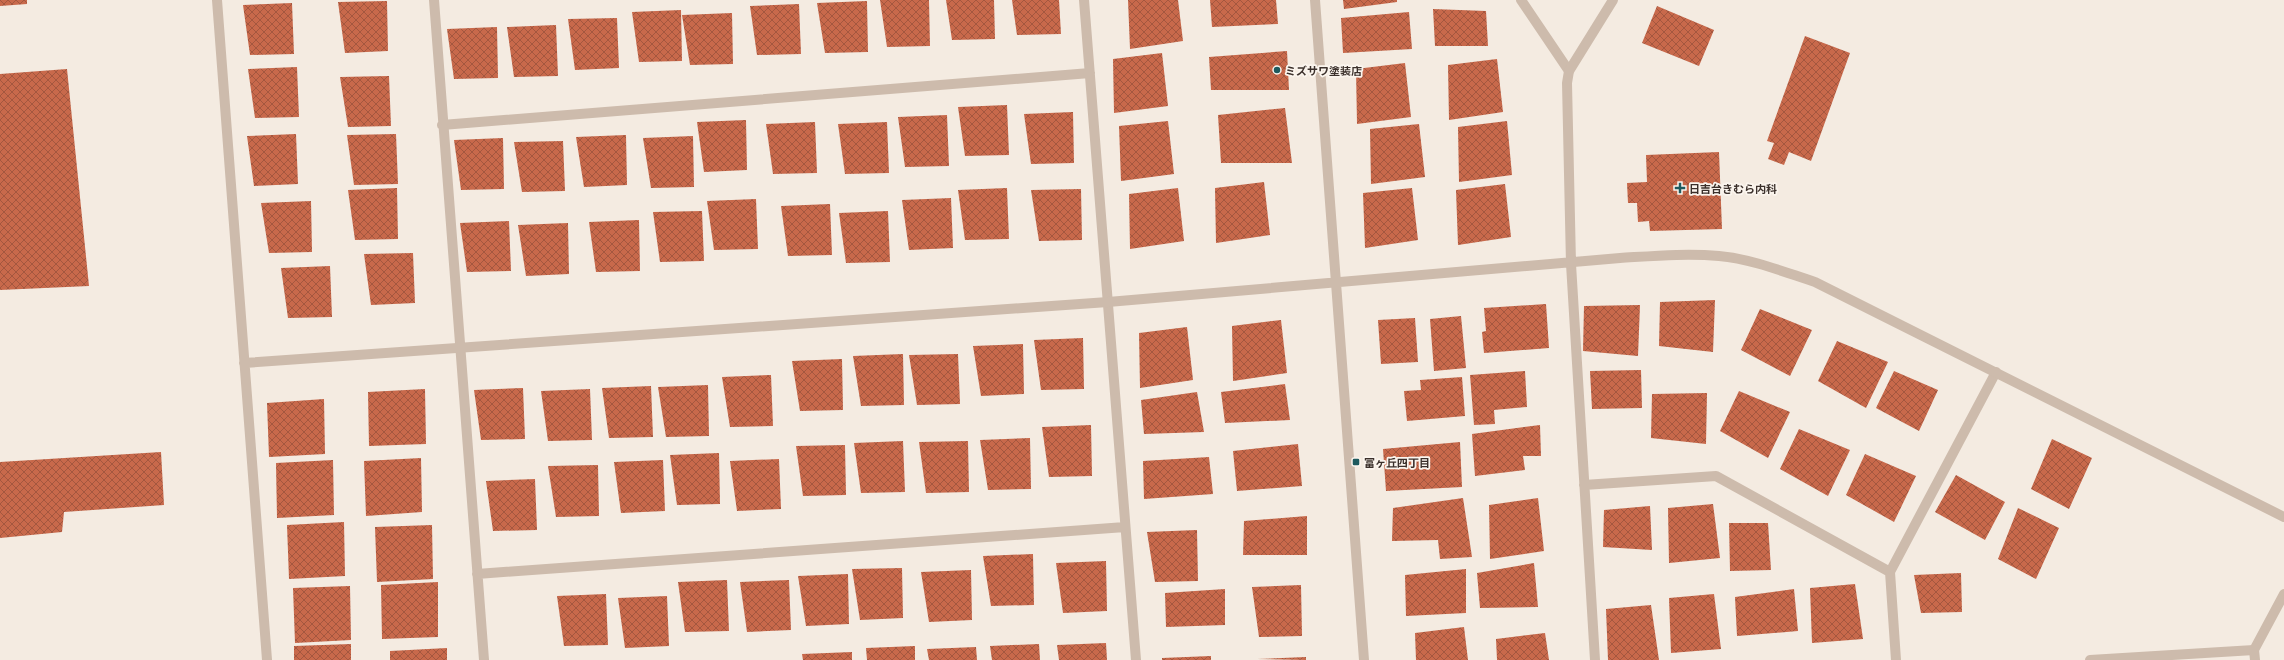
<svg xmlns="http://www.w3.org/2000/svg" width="2284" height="660" font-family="Manrope,'Noto Sans JP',sans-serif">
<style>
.building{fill:url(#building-cross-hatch)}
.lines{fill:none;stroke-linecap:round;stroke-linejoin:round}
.minor{stroke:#cdbbac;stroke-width:10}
.tertiary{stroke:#cdbbac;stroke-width:10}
.poi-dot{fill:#1f5a5e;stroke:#fbf5ee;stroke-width:1.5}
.labels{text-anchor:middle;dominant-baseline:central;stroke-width:3.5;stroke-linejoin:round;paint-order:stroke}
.poi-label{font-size:11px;font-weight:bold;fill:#3b302b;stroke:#fbf5ee;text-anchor:start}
</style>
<defs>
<pattern id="building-cross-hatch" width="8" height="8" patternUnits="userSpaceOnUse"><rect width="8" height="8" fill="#c8694b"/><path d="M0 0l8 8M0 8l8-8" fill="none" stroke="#a4573f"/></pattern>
</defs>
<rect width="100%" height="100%" fill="#f4ebe1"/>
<path class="building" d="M 0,0 L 27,0 L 27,4 L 0,6 Z
M 880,0 L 929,0 L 930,46 L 887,47 Z
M 946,0 L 994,0 L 995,39 L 952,40 Z
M 1012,0 L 1059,0 L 1061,34 L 1017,35 Z
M 1128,0 L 1178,0 L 1183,41 L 1130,49 Z
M 1210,0 L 1276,0 L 1278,24 L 1212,27 Z
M 1343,0 L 1397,0 L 1397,2 L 1344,9 Z
M 387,1 L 388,51 L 345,53 L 338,2 Z
M 867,1 L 868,52 L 825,53 L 817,3 Z
M 292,3 L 294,54 L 250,55 L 243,5 Z
M 799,4 L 801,54 L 757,55 L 750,6 Z
M 1657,6 L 1714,30 L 1699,66 L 1642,43 Z
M 1433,9 L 1486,11 L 1488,46 L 1435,46 Z
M 681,10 L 682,61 L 639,62 L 632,12 Z
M 1409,12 L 1412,49 L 1343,53 L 1341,18 Z
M 732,13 L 733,64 L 690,65 L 682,15 Z
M 617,18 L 619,68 L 575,70 L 568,19 Z
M 556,25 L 558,76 L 514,77 L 507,27 Z
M 497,27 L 498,78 L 454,79 L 447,29 Z
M 1805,36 L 1850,53 L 1811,161 L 1789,152 L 1784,165 L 1768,159 L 1774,143 L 1767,141 Z
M 1287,51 L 1289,90 L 1211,90 L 1209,57 Z
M 1162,53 L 1168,106 L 1114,113 L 1113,59 Z
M 1497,59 L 1503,112 L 1449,120 L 1448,65 Z
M 1405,63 L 1411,117 L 1357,124 L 1356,69 Z
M 297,67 L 299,117 L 255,118 L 248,69 Z
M 67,69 L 89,286 L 0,290 L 0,74 Z
M 389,76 L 391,126 L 348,127 L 340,77 Z
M 1007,105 L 1009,155 L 965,156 L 958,107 Z
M 1285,108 L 1292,163 L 1221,163 L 1218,115 Z
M 1073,112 L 1074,163 L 1031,164 L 1024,114 Z
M 947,115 L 949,166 L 905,167 L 898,117 Z
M 746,120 L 747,170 L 704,172 L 697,122 Z
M 1168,121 L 1174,174 L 1121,181 L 1119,126 Z
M 1507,121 L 1512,175 L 1459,182 L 1458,127 Z
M 815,122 L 817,173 L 773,174 L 766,124 Z
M 887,122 L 889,173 L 845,174 L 838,124 Z
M 1419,124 L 1425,177 L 1371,184 L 1370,129 Z
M 296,134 L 298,184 L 254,186 L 247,136 Z
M 396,134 L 398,184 L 354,185 L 347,135 Z
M 626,135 L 627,185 L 584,187 L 576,137 Z
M 693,136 L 694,187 L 651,188 L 643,138 Z
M 503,138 L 504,189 L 461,190 L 454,140 Z
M 563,141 L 565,191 L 522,192 L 514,142 Z
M 1719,152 L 1722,229 L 1650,231 L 1649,221 L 1638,222 L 1637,203 L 1628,203 L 1627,183 L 1647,182 L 1646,155 Z
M 1264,182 L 1270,235 L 1216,243 L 1215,188 Z
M 1505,184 L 1511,237 L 1458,245 L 1456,190 Z
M 397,188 L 398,239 L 355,240 L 348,190 Z
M 1007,188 L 1009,239 L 965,240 L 958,190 Z
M 1178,188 L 1184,241 L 1130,249 L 1129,194 Z
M 1412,188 L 1418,240 L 1365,248 L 1363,193 Z
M 1081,189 L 1082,240 L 1039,241 L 1031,190 Z
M 951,198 L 953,248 L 909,250 L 902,200 Z
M 756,199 L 758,249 L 714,250 L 707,201 Z
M 311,201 L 312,252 L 269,253 L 261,203 Z
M 830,204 L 832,255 L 788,256 L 781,206 Z
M 702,211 L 704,261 L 660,262 L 653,212 Z
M 888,211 L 890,262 L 846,263 L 839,213 Z
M 639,220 L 640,271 L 596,272 L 589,222 Z
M 509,221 L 511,271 L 467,272 L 460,223 Z
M 568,223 L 569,274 L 526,276 L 518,225 Z
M 413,253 L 415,303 L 371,305 L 364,254 Z
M 330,266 L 332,317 L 288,318 L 281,268 Z
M 1715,300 L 1713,352 L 1659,346 L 1660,302 Z
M 1546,304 L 1549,348 L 1484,353 L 1482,332 L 1486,331 L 1484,308 Z
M 1640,305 L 1638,356 L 1583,351 L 1584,306 Z
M 1760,309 L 1812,330 L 1790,376 L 1741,350 Z
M 1461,316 L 1466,368 L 1434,371 L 1430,319 Z
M 1415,318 L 1418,362 L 1381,364 L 1378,320 Z
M 1281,320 L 1287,373 L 1233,381 L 1232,326 Z
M 1187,327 L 1193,380 L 1140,388 L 1139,333 Z
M 1083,338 L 1084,389 L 1041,390 L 1034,340 Z
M 1837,341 L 1888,362 L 1866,408 L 1818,381 Z
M 1023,344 L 1024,394 L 981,396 L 973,346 Z
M 903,354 L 904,405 L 861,406 L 853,356 Z
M 958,354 L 960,404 L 917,405 L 909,355 Z
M 842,359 L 843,410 L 800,411 L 792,361 Z
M 1641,370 L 1642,408 L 1592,409 L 1590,371 Z
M 1525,371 L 1527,407 L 1494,410 L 1495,424 L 1474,425 L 1470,375 Z
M 1894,371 L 1938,390 L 1919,431 L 1876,408 Z
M 771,375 L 773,426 L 730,427 L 722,377 Z
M 1462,377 L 1465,416 L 1407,421 L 1404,391 L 1421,390 L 1420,380 Z
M 1285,384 L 1290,420 L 1225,423 L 1221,392 Z
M 708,385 L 709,436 L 666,437 L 658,387 Z
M 651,386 L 653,437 L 609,438 L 602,388 Z
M 523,388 L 525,439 L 481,440 L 474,390 Z
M 425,389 L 426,444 L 369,446 L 368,392 Z
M 590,389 L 592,440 L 548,441 L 541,391 Z
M 1739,391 L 1790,412 L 1768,458 L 1720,431 Z
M 1197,392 L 1204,432 L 1144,434 L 1141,400 Z
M 1707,393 L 1706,444 L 1651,438 L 1652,394 Z
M 324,399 L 325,454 L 269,457 L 267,403 Z
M 1091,425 L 1092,476 L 1049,477 L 1042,427 Z
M 1540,425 L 1541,456 L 1523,456 L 1525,470 L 1475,476 L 1472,434 Z
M 1799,429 L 1850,450 L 1828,496 L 1780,469 Z
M 1030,438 L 1031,489 L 988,490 L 980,440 Z
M 2052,439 L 2092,458 L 2069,509 L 2031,489 Z
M 903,441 L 905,492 L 861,493 L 854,443 Z
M 968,441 L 969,492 L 926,493 L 919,442 Z
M 1460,442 L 1462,487 L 1386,491 L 1383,449 Z
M 1298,444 L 1302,486 L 1237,491 L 1233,451 Z
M 845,445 L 846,495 L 803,496 L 796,446 Z
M 161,452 L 164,505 L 64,512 L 62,532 L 0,538 L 0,462 Z
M 719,453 L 720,504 L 677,505 L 670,455 Z
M 1865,454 L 1916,476 L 1894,522 L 1846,495 Z
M 1209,457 L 1213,494 L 1144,499 L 1143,461 Z
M 421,458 L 422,512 L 366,516 L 364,461 Z
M 779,459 L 781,509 L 737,511 L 730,461 Z
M 333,460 L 334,515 L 277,518 L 276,463 Z
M 663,460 L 665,511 L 621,513 L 614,462 Z
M 598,465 L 599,516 L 556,517 L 548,466 Z
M 1956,475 L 2005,502 L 1985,540 L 1935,512 Z
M 535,479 L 537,530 L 493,531 L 486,481 Z
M 1463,498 L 1472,557 L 1440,559 L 1438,540 L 1392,541 L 1393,508 Z
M 1538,498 L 1544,551 L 1490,559 L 1489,505 Z
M 1713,504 L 1720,558 L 1669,563 L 1668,508 Z
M 1650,506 L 1652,550 L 1603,547 L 1604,510 Z
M 2018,508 L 2059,528 L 2036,579 L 1998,559 Z
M 1307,516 L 1307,555 L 1243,555 L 1244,521 Z
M 344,522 L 345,576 L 289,579 L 287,525 Z
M 1729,523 L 1768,523 L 1771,570 L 1730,571 Z
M 432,525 L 433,579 L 377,582 L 375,527 Z
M 1197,530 L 1198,581 L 1155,582 L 1147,532 Z
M 1033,554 L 1034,605 L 991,606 L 983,556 Z
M 1106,561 L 1107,611 L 1063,613 L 1056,563 Z
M 1534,563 L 1538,607 L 1480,608 L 1477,573 Z
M 902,568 L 903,618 L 860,620 L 852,569 Z
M 1466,569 L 1466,613 L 1406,616 L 1405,575 Z
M 971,570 L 972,620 L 929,622 L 921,572 Z
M 1961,573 L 1962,612 L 1921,613 L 1914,575 Z
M 848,574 L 849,624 L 806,626 L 798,576 Z
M 727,580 L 729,631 L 685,632 L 678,582 Z
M 789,580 L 791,630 L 747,632 L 740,582 Z
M 438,582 L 438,637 L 382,639 L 381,585 Z
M 1855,584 L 1863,639 L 1812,643 L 1810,588 Z
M 1301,585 L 1302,636 L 1259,637 L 1252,587 Z
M 350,586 L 351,640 L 295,643 L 293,588 Z
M 1225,589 L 1225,625 L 1166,627 L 1165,593 Z
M 1794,589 L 1798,631 L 1737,636 L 1735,597 Z
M 606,594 L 608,645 L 564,646 L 557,596 Z
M 1714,594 L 1721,649 L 1671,653 L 1669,598 Z
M 667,596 L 669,646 L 625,648 L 618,598 Z
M 1651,605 L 1659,660 L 1608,660 L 1606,609 Z
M 1464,627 L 1468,660 L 1416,660 L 1415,633 Z
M 1545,633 L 1549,660 L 1497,660 L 1496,639 Z
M 1106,643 L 1107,660 L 1059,660 L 1057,645 Z
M 351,644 L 351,660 L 294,660 L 294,646 Z
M 1039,644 L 1040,660 L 992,660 L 990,646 Z
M 915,646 L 915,660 L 867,660 L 866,648 Z
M 976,647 L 977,660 L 929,660 L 927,649 Z
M 447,648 L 447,660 L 390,660 L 390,651 Z
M 852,652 L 852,660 L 803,660 L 802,654 Z
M 1211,656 L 1211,660 L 1162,660 L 1162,658 Z
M 1306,657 L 1306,660 L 1257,659 Z"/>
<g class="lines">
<path class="minor" d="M 434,0 L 484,660
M 1084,0 L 1136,660
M 1521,0 L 1569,71
M 442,125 L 1090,73
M 1571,264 L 1595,660
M 1584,485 L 1716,476 L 1890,572
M 477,574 L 1125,527
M 1896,660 L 1890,572 L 1996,372
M 2090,660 L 2254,650"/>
<path class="tertiary" d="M 217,0 L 267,660
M 1315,0 L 1364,660
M 1571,264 L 1567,83 L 1569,71 L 1613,0
M 244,363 L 1108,302 L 1620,258 C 1653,256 1686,253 1719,256 C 1752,259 1784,272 1815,282 L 2284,517
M 2255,660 L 2254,650 L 2284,594"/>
</g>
<g class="poi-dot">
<circle cx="1277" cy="70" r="4"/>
<path d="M1678 182h4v4h4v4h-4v4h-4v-4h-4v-4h4z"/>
<rect x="1352" y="458" width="8" height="8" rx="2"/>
</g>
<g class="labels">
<g class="poi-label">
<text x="1285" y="70">ミズサワ塗装店</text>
<text x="1689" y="188">日吉台きむら内科</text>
<text x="1364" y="462">富ヶ丘四丁目</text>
</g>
</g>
</svg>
